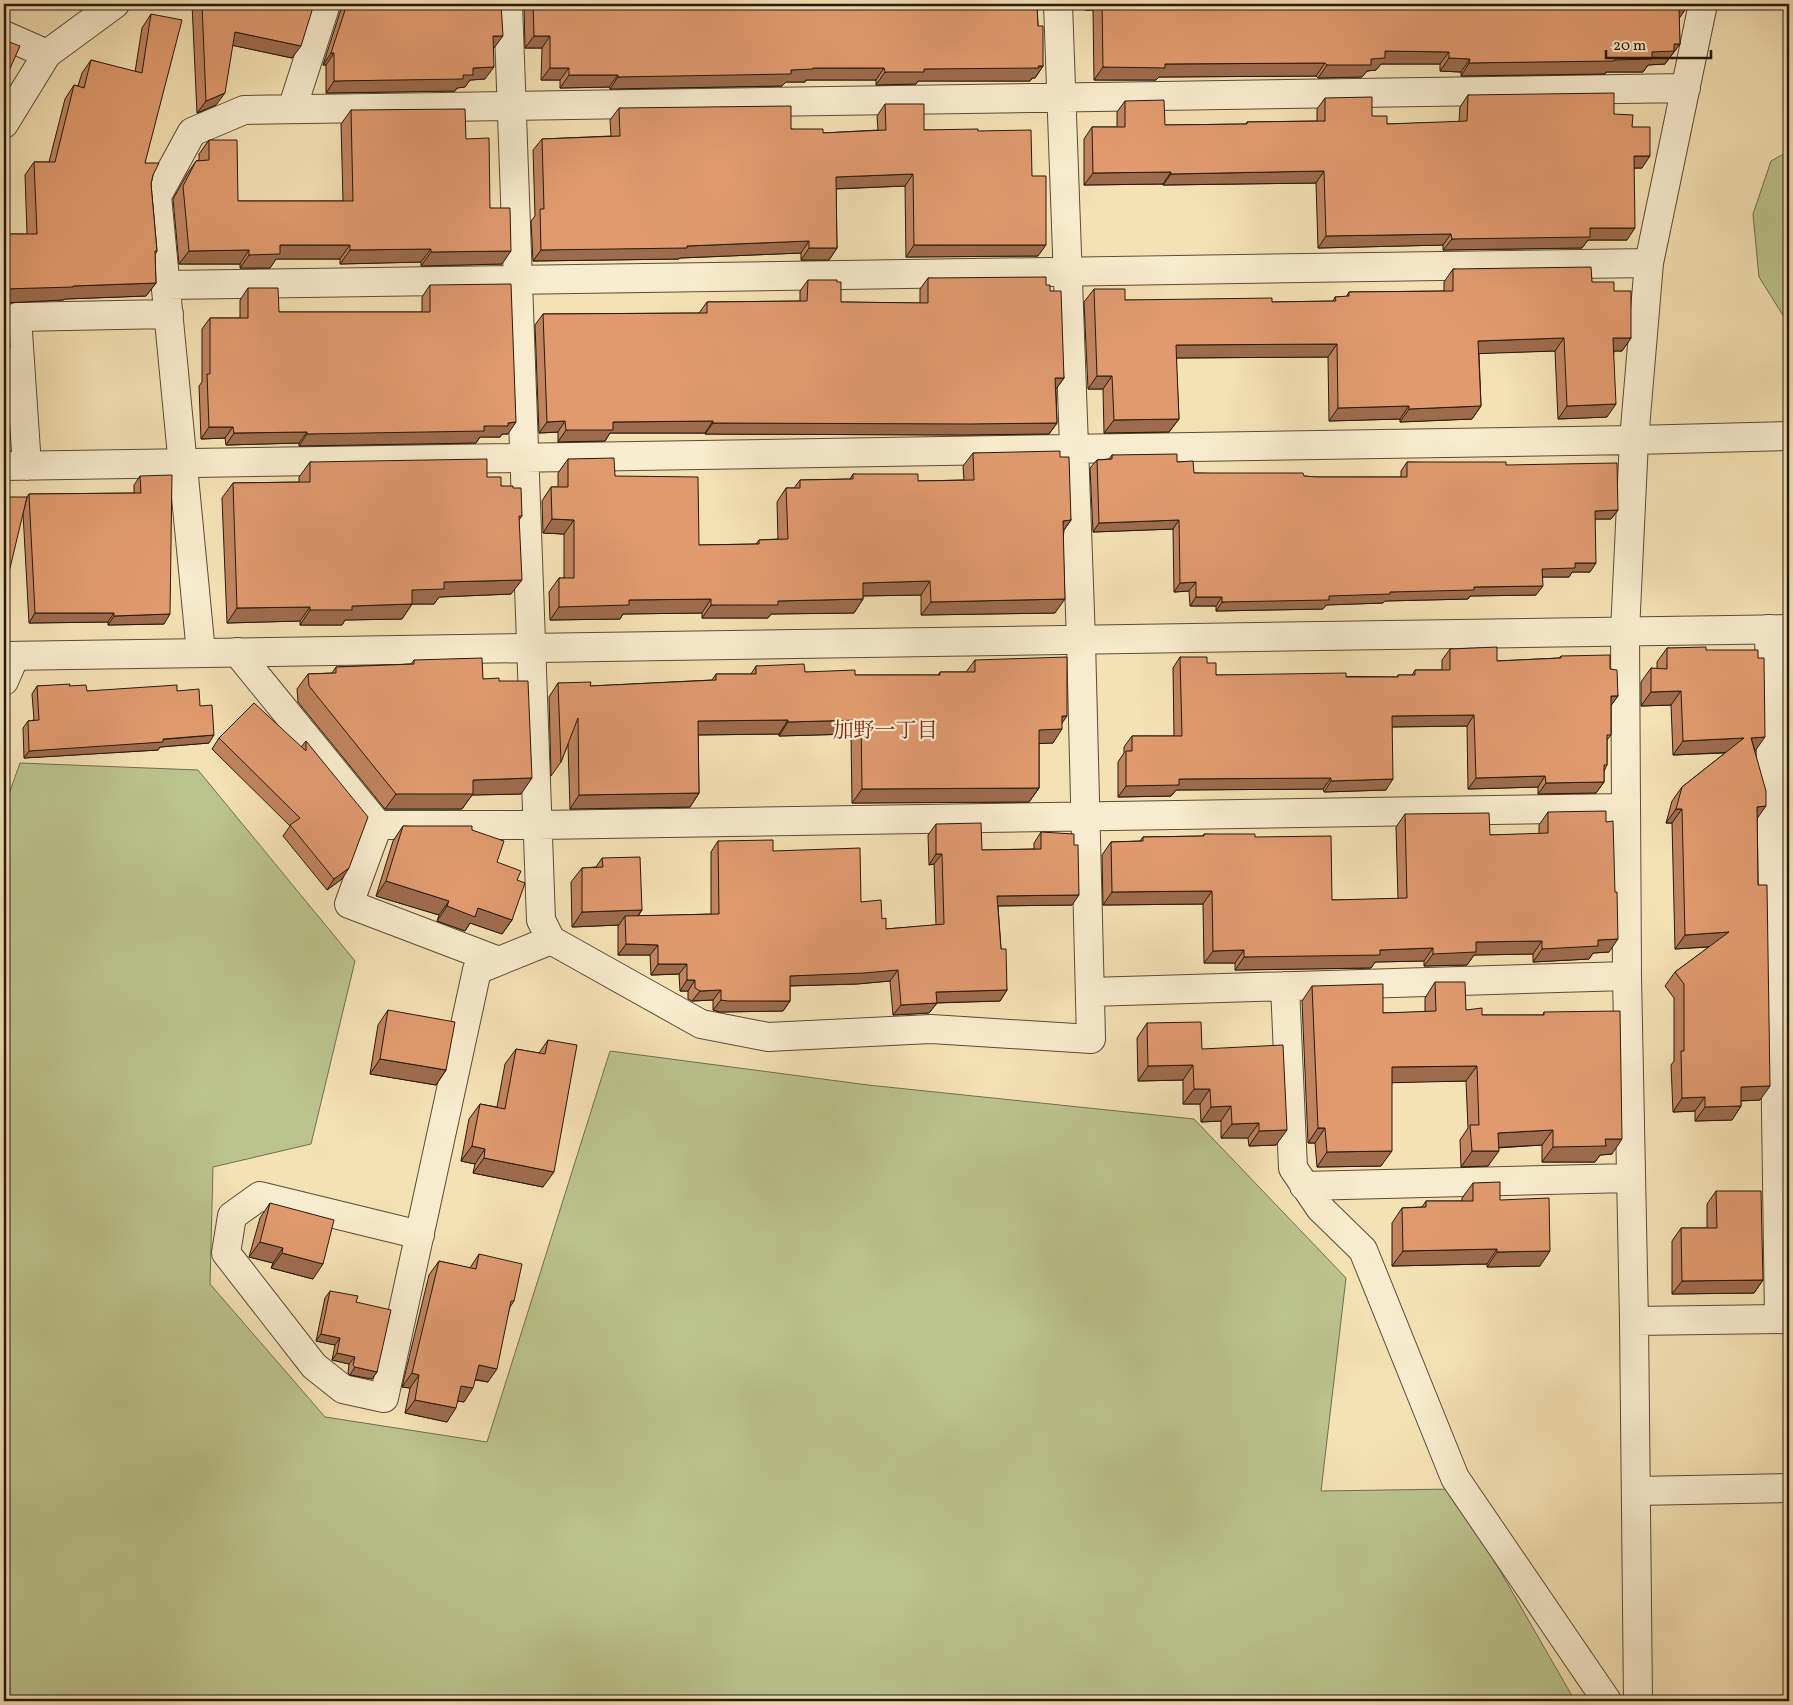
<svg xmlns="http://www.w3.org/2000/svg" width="1793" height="1705" font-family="Vollkorn,'Noto Serif JP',serif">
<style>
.green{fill:#bbc38d;stroke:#716e4c}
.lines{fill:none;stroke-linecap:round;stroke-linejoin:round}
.minor-casing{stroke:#5a4b36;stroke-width:30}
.tertiary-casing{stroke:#5a4b36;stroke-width:30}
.minor{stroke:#f8ecce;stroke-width:28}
.tertiary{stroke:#f8ecce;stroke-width:28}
.wall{fill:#c1845f;stroke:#27190c}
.shaded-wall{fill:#9d6c4d;stroke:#27190c}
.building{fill:#e09a6e;stroke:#27190c}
.labels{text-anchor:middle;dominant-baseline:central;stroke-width:4.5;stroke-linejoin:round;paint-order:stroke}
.neighbourhood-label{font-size:21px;fill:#7a1f14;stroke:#f8ecce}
</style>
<rect width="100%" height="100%" fill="#f4e1b4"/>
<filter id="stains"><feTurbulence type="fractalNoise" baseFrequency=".004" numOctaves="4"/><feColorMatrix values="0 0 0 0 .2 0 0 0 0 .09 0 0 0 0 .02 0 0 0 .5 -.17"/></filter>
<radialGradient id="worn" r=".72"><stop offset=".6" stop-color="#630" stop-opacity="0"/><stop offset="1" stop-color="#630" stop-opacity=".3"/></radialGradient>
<path class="green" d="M 1789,151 L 1789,325 L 1759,277 L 1753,214 L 1771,161 Z
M 20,763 L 198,770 L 355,961 L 311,1144 L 213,1167 L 210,1284 L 325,1417 L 487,1442 L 610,1051 L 868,1085 L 1194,1119 L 1346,1278 L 1321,1491 L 1453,1489 L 1575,1701 L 4,1701 L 4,808 Z"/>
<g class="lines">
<defs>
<path id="minor" d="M 508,4 L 541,920 L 551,940 L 701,1024 L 768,1037 L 931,1029 L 1091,1039 L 1081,640 L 1058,4
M 4,35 L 47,54
M 292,109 L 326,4
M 4,124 L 47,54 L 115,4
M 166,285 L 1649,263
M 4,466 L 1634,440 L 1789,436
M 27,466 L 17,317 L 169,314
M 1769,629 L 1779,1319
M 237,652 L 378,825 L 538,825 L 1626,808
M 201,653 L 157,196 L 192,132 L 244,110 L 1686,88
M 4,681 L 15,656
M 378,825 L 349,904 L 499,961
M 1285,986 L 1293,1168 L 1320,1208 L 1363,1250 L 1455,1478 L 1607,1701
M 1090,992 L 1627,976
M 1304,1186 L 1631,1178
M 420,1235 L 260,1196 L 232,1216 L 226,1253 L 314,1366 L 343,1389 L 384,1398 L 477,970 L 551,940
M 1634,1321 L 1789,1319
M 1636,1491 L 1789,1488
M 1638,1701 L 1634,1321 L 1627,976 L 1625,632 L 1634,440 L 1649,263 L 1703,4"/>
<path id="tertiary" d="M 4,656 L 1789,629"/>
</defs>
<use href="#minor" class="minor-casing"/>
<use href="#tertiary" class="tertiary-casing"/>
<use href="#minor" class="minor"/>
<use href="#tertiary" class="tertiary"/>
</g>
<path class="wall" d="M 192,4 L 314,4 L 292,58 L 232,45 L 216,105 L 197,113 Z
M 341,4 L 501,4 L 494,48 L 493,48 L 485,79 L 470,80 L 465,87 L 457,88 L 455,91 L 326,93 L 326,65 L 323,65 L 341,9 Z
M 524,4 L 1037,4 L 1038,26 L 1043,66 L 1035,78 L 1032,78 L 1030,81 L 918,81 L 916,84 L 876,85 L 876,80 L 806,80 L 805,82 L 786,82 L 782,86 L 610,89 L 609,87 L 560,88 L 560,80 L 541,80 L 542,48 L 525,48 Z
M 1085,4 L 1687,4 L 1687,7 L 1679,18 L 1680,44 L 1665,64 L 1648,65 L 1643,72 L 1606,72 L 1605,74 L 1461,76 L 1461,72 L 1440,71 L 1440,64 L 1381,64 L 1376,70 L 1367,71 L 1362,77 L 1318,78 L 1316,76 L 1159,77 L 1156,80 L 1094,80 L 1093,10 L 1085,10 Z
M 151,14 L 145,163 L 153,175 L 151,184 L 157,251 L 155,255 L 156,283 L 146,296 L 65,299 L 63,300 L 4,303 L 4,236 L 5,234 L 27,234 L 25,175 L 34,162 L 49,162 L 65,99 L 74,85 L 78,86 L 82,73 L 91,60 L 135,72 L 142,28 Z
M 1468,95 L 1614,114 L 1632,127 L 1642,168 L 1634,168 L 1627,240 L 1588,240 L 1582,248 L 1443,250 L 1443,245 L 1318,248 L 1316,183 L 1163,185 L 1163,184 L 1084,185 L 1084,139 L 1092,127 L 1117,127 L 1117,112 L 1125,101 L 1165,125 L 1246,124 L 1247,122 L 1317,121 L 1317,109 L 1325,98 L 1372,116 L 1387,124 L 1459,122 L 1460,107 Z
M 885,104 L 924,130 L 978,131 L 1032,176 L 1038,256 L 906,257 L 905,186 L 836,189 L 837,248 L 829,260 L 801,260 L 801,253 L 680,258 L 679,259 L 533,261 L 531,221 L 535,216 L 533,150 L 542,139 L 611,136 L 610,120 L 619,108 L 823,133 L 878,130 L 877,116 Z
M 351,110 L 466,139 L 490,208 L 502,264 L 421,266 L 421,262 L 340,264 L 340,259 L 276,259 L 270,268 L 240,268 L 240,264 L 179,264 L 173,199 L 187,174 L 196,161 L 199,160 L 199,154 L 209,140 L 238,201 L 343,201 L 341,124 Z
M 1453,269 L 1592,282 L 1614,291 L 1631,338 L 1622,351 L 1614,351 L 1607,417 L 1558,419 L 1555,351 L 1479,353 L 1481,406 L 1472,419 L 1400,422 L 1400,419 L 1329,421 L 1328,357 L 1176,358 L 1179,419 L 1169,432 L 1104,433 L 1103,389 L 1088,389 L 1084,302 L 1094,289 L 1125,300 L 1272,302 L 1333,301 L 1335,297 L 1346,297 L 1349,292 L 1444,291 L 1444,282 Z
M 928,278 L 1046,285 L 1050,291 L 1064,378 L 1056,389 L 1057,423 L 1049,434 L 963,435 L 705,434 L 705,433 L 610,433 L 605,441 L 558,442 L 558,432 L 539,433 L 535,325 L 543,314 L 699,313 L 707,302 L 800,301 L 800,291 L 808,280 L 841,302 L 920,303 L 920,289 Z
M 430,285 L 508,434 L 502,434 L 500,437 L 480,437 L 476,443 L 299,446 L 299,443 L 226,445 L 225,438 L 201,439 L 199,386 L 202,382 L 202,329 L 210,318 L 240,318 L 240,300 L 248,288 L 279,312 L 422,312 L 422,297 Z
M 973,453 L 1060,457 L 1071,520 L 1064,530 L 1055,613 L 921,615 L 921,595 L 863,596 L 863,599 L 854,613 L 771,614 L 768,618 L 702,618 L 702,613 L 623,614 L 620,619 L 550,620 L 549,592 L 559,578 L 564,578 L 564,534 L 543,533 L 542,501 L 551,487 L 558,487 L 558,473 L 568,459 L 615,476 L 699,545 L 756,544 L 759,540 L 778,539 L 777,502 L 786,488 L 794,488 L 800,480 L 850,479 L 853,474 L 918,481 L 964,480 L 963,466 Z
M 1112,455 L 1177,462 L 1194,473 L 1304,476 L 1316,477 L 1401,477 L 1401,471 L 1407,462 L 1506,465 L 1618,510 L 1611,519 L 1595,519 L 1590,572 L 1572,572 L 1569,577 L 1543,577 L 1536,595 L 1470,596 L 1468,599 L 1385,601 L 1383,603 L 1326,605 L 1323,609 L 1216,611 L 1216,606 L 1190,606 L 1189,591 L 1174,592 L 1173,529 L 1093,532 L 1090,468 L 1097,460 L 1109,459 Z
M 310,462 L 487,477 L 501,486 L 513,488 L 522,516 L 519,520 L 511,594 L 439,597 L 434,604 L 412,604 L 402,619 L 345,620 L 342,625 L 300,625 L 300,621 L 227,623 L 222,498 L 233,483 L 299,482 L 299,477 Z
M 140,476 L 164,624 L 108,625 L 108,622 L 29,623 L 23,513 L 27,497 L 29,494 L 134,493 L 134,485 Z
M 1667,648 L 1706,650 L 1755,751 L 1757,819 L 1760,1100 L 1741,1101 L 1741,1106 L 1732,1120 L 1695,1121 L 1695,1111 L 1673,1112 L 1671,1065 L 1674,1061 L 1674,998 L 1665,986 L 1675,972 L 1709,947 L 1675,949 L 1672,823 L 1666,823 L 1672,801 L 1682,787 L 1725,753 L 1673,755 L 1671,705 L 1641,706 L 1641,682 L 1651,668 L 1657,669 L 1657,662 Z
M 1450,649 L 1497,661 L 1559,658 L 1561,656 L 1610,669 L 1618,696 L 1611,705 L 1611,735 L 1607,740 L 1607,765 L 1604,771 L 1604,782 L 1596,793 L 1538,794 L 1538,787 L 1468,789 L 1467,726 L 1392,727 L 1386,790 L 1324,792 L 1323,789 L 1176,790 L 1171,796 L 1118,797 L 1118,762 L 1124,753 L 1124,747 L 1132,736 L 1174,736 L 1173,668 L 1180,657 L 1207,663 L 1216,675 L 1397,677 L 1398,675 L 1412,675 L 1415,670 L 1442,670 L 1442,660 Z
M 414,660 L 483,679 L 499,681 L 521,794 L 472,795 L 462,809 L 385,809 L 298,702 L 297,689 L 308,674 L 332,673 L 336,667 L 411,664 Z
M 975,660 L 1062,723 L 1053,743 L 1039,743 L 1039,788 L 1029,802 L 852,803 L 851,734 L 779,736 L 779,734 L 698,735 L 699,793 L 690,807 L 570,809 L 568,744 L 561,762 L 551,776 L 549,697 L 558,683 L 590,686 L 712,680 L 716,674 L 751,674 L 756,666 L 805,672 L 855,675 L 938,675 L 940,672 L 966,672 Z
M 1789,666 L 1789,712 L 1786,712 L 1785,672 Z
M 37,686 L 69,686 L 87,691 L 177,691 L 200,706 L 209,743 L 160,747 L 158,750 L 24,758 L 23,728 L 28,721 L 34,720 L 32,694 Z
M 219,738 L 301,747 L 306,741 L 342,879 L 327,890 L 283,836 L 290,826 L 212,749 Z
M 1548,812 L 1609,952 L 1593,953 L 1589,959 L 1533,962 L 1533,954 L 1474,955 L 1467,965 L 1424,966 L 1424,961 L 1375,962 L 1371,968 L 1235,970 L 1235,963 L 1204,963 L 1203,904 L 1103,905 L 1102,855 L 1111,842 L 1140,841 L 1143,837 L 1203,836 L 1204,834 L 1255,837 L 1332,900 L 1398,899 L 1396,827 L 1405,814 L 1490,835 L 1539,834 L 1539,825 Z
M 936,824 L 982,850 L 1034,849 L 1034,843 L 1041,832 L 1072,905 L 998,906 L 1001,949 L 1007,990 L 1000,1001 L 937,1003 L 929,1013 L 893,1015 L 890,981 L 857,984 L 790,986 L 790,1001 L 783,1011 L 720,1012 L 713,1010 L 713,1000 L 692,1001 L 688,999 L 688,991 L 680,991 L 679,974 L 651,975 L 650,955 L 618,955 L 618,926 L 619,925 L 572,927 L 571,882 L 582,868 L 596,867 L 602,858 L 642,910 L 638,916 L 711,914 L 711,852 L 718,841 L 773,851 L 861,902 L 882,919 L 886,929 L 936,925 L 934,864 L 929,865 L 928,835 Z
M 403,826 L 472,830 L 497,862 L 517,880 L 512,920 L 502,934 L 470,923 L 465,931 L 437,921 L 439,915 L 376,896 L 393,841 Z
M 1435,982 L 1466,1010 L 1482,1015 L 1543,1015 L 1544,1012 L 1612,1154 L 1600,1155 L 1595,1162 L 1542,1162 L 1542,1145 L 1498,1148 L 1488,1166 L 1461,1167 L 1460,1140 L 1468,1128 L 1466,1081 L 1392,1082 L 1381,1166 L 1317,1167 L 1315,1143 L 1308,1143 L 1302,1001 L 1312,986 L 1383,1013 L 1425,1012 L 1425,998 Z
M 388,1010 L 446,1070 L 436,1085 L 370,1074 L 378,1025 Z
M 1147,1023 L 1202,1049 L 1276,1145 L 1249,1146 L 1248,1138 L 1221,1138 L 1221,1121 L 1201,1122 L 1200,1104 L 1183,1104 L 1183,1080 L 1138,1081 L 1137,1038 Z
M 548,1040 L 543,1187 L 473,1173 L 475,1164 L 461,1161 L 469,1119 L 480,1104 L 497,1107 L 505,1064 L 516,1049 L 539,1053 Z
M 1473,1183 L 1500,1200 L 1540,1266 L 1487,1267 L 1487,1264 L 1392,1266 L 1392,1223 L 1402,1208 L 1422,1207 L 1426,1201 L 1462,1201 L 1462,1198 Z
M 1716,1191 L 1763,1280 L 1754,1293 L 1672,1294 L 1672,1241 L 1681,1228 L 1707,1228 L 1707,1204 Z
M 270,1203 L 313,1279 L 271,1268 L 273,1263 L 249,1257 L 260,1218 Z
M 479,1254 L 514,1301 L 510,1307 L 488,1382 L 475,1380 L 464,1402 L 458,1401 L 447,1422 L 405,1413 L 410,1388 L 402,1387 L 429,1275 L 439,1261 L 470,1268 Z
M 330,1291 L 356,1302 L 377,1372 L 372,1379 L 350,1375 L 348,1373 L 349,1364 L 332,1360 L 335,1345 L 316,1341 L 325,1298 Z"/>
<path class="shaded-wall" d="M 1090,4 L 1097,4 L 1093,10 L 1085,10 Z
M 1679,7 L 1687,7 L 1678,20 Z
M 235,32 L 301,46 L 292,58 L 226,44 Z
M 493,36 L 503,36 L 494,48 L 484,48 Z
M 534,36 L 550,36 L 542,48 L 525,48 Z
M 1674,44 L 1680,44 L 1665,64 L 1648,65 L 1643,72 L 1606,72 L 1605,74 L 1461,76 L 1469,63 L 1614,60 L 1652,52 Z
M 1385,51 L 1449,52 L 1440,64 L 1381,64 L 1376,70 L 1367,71 L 1362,77 L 1318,78 L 1327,65 L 1371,59 Z
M 331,53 L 334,53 L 326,65 L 323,65 Z
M 1449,58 L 1470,59 L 1461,72 L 1440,71 Z
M 1325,63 L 1316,76 L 1159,77 L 1156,80 L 1094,80 L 1103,67 L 1165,64 Z
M 1043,66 L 1035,78 L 1032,78 L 1030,81 L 918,81 L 916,84 L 876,85 L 885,72 L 924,69 Z
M 494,67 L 485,79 L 470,80 L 465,87 L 457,88 L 455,91 L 326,93 L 334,81 L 463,75 L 473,68 Z
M 550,68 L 569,68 L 560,80 L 541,80 Z
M 813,68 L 884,68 L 876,80 L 806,80 L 805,82 L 786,82 L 782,86 L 610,89 L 618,77 L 791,70 Z
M 569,75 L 618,75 L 609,87 L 560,88 Z
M 225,93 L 216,105 L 197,113 L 206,101 Z
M 1634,156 L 1650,156 L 1642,168 L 1625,168 Z
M 1324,171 L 1316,183 L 1163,185 L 1171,174 Z
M 1171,172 L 1163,184 L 1084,185 L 1093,173 Z
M 913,174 L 905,186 L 827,189 L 836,177 Z
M 1590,228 L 1635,228 L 1627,240 L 1588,240 L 1582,248 L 1443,250 L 1452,239 Z
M 1451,234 L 1443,245 L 1318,248 L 1326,236 Z
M 809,241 L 801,253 L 680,258 L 679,259 L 533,261 L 541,250 L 687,246 Z
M 280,245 L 350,245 L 340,259 L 276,259 L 270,268 L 240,268 L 249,255 Z
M 914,245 L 1046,245 L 1038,256 L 906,257 Z
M 809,248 L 837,248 L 829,260 L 801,260 Z
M 431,249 L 421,262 L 340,264 L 350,250 Z
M 249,250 L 240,264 L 179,264 L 189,251 Z
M 511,251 L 502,264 L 421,266 L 431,252 Z
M 156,283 L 146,296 L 65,299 L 63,300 L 4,303 L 4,289 L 73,286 Z
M 1564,338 L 1555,351 L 1469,354 L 1478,341 Z
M 1613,338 L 1631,338 L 1622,351 L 1604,351 Z
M 1337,344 L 1328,357 L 1166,358 L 1176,345 Z
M 1097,376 L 1112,376 L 1103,389 L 1088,389 Z
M 1055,378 L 1064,378 L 1056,389 L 1048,389 Z
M 1616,404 L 1607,417 L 1558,419 L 1567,406 Z
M 1409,406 L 1400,419 L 1329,421 L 1338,408 Z
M 1481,406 L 1472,419 L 1400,422 L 1409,409 Z
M 1179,419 L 1169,432 L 1104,433 L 1114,420 Z
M 565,421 L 558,432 L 539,433 L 547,422 Z
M 713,421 L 705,433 L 610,433 L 605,441 L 558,442 L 566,430 L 613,422 Z
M 516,422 L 508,434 L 502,434 L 500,437 L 480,437 L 476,443 L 299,446 L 307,434 L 484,426 Z
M 713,423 L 1057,423 L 1049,434 L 963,435 L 705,434 Z
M 209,427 L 233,427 L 225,438 L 201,439 Z
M 4,430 L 9,430 L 4,436 Z
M 307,432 L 299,443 L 226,445 L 234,433 Z
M 1618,510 L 1611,519 L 1588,519 L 1595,511 Z
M 552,519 L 574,520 L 564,534 L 543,533 Z
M 1071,520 L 1062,533 L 1063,521 Z
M 1179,520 L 1173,529 L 1093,532 L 1099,523 Z
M 1575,563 L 1596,563 L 1590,572 L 1572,572 L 1569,577 L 1536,577 L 1542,569 Z
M 522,580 L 511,594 L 439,597 L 434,604 L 402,604 L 412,590 L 444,582 Z
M 930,581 L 921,595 L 853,596 L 863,583 Z
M 1196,582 L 1189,591 L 1174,592 L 1180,583 Z
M 1543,586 L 1536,595 L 1470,596 L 1468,599 L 1385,601 L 1383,603 L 1326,605 L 1323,609 L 1216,611 L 1222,602 L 1474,587 Z
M 1196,597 L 1222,597 L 1216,606 L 1190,606 Z
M 711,599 L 702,613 L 623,614 L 620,619 L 550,620 L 559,607 L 629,600 Z
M 863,599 L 854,613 L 771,614 L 768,618 L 702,618 L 711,605 L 778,601 Z
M 1065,599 L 1055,613 L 921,615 L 931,602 Z
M 412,604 L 402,619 L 345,620 L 342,625 L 300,625 L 310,610 L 352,606 Z
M 310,607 L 300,621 L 227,623 L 237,608 Z
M 35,613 L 114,613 L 108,622 L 29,623 Z
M 170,614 L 164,624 L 108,625 L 114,616 Z
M 1681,691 L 1671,705 L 1641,706 L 1651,692 Z
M 1611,696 L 1618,696 L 1610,707 Z
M 1789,707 L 1789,712 L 1786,712 Z
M 1474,715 L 1467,726 L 1384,727 L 1392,716 Z
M 1062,716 L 1067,716 L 1058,729 L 1062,729 L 1053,743 L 1029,744 L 1039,730 Z
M 788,720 L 779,734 L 688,735 L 698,721 Z
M 861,720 L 851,734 L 779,736 L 788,722 Z
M 214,735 L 209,743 L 160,747 L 158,750 L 24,758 L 29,751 Z
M 1765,737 L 1755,751 L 1751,738 Z
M 1744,738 L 1734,752 L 1673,755 L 1683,741 Z
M 1545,776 L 1538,787 L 1468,789 L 1476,778 Z
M 532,778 L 521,794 L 472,795 L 462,809 L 385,809 L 396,794 L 473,780 Z
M 1331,778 L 1323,789 L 1176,790 L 1171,796 L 1118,797 L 1126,786 L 1179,779 Z
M 1393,779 L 1386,790 L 1324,792 L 1331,781 Z
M 1604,782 L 1596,793 L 1538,794 L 1546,783 Z
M 1039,788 L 1029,802 L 852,803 L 862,789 Z
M 699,793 L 690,807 L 570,809 L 579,795 Z
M 1766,806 L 1756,820 L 1757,807 Z
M 1676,809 L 1682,809 L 1672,823 L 1666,823 Z
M 936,854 L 942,854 L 934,864 L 929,865 Z
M 349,868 L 342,879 L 327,890 L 334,879 Z
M 386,881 L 449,901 L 439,915 L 376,896 Z
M 1212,891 L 1203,904 L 1103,905 L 1112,892 Z
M 1079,895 L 1072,905 L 989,906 L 997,896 Z
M 447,906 L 478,908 L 512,920 L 502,934 L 470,923 L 465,931 L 437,921 Z
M 642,910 L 631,925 L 625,916 L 619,925 L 572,927 L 582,912 Z
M 1729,932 L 1719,946 L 1675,949 L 1685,935 Z
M 1618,939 L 1609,952 L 1593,953 L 1589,959 L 1533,962 L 1542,949 L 1598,940 Z
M 1542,941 L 1533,954 L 1474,955 L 1467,965 L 1424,966 L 1433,954 L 1476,942 Z
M 626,944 L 658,945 L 650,955 L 618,955 Z
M 1433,948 L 1424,961 L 1375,962 L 1371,968 L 1235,970 L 1244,957 L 1380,950 Z
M 1244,950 L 1235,963 L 1204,963 L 1213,951 Z
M 658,964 L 687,964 L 679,974 L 651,975 Z
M 898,970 L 890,981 L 857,984 L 782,986 L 790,976 Z
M 687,980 L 695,980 L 688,991 L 680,991 Z
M 721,990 L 713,1000 L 692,1001 L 700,991 Z
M 1007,990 L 1000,1001 L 928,1003 L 936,992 Z
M 721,1000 L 790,1001 L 783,1011 L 720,1012 L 713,1010 Z
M 937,1003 L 929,1013 L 893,1015 L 901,1005 Z
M 380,1059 L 446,1070 L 436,1085 L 370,1074 Z
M 1193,1065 L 1183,1080 L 1138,1081 L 1148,1066 Z
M 1477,1066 L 1466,1081 L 1381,1083 L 1392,1067 Z
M 1770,1086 L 1760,1100 L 1731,1101 L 1741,1087 Z
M 1194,1089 L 1210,1089 L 1200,1104 L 1183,1104 Z
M 1705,1097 L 1695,1111 L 1673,1112 L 1682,1098 Z
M 1231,1106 L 1221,1121 L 1201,1122 L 1211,1107 Z
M 1741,1106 L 1732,1120 L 1695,1121 L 1705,1107 Z
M 1259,1123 L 1248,1138 L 1221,1138 L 1232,1124 Z
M 1318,1128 L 1325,1128 L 1315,1143 L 1308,1143 Z
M 1287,1130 L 1276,1145 L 1249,1146 L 1259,1131 Z
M 1553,1130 L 1542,1145 L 1487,1148 L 1498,1133 Z
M 1605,1139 L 1622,1139 L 1612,1154 L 1600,1155 L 1595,1162 L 1542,1162 L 1553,1147 Z
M 472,1146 L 485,1149 L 475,1164 L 461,1161 Z
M 1392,1151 L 1381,1166 L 1317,1167 L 1327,1152 Z
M 1472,1151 L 1499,1151 L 1488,1166 L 1461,1167 Z
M 484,1158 L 554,1172 L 543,1187 L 473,1173 Z
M 260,1242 L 283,1248 L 273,1263 L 249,1257 Z
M 1497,1249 L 1487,1264 L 1392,1266 L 1403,1251 Z
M 1550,1251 L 1540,1266 L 1487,1267 L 1497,1252 Z
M 282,1253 L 323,1264 L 313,1279 L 271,1268 Z
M 1763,1280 L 1754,1293 L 1672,1294 L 1682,1281 Z
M 321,1334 L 340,1338 L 335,1345 L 316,1341 Z
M 337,1353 L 355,1357 L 349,1364 L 332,1360 Z
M 479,1365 L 497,1369 L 488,1382 L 469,1378 Z
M 355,1367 L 377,1372 L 372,1379 L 350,1375 Z
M 412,1373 L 419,1375 L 410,1388 L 402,1387 Z
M 461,1386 L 473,1388 L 464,1402 L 452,1400 Z
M 415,1400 L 456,1408 L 447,1422 L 405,1413 Z"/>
<path class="building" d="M 202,4 L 314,4 L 301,46 L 235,32 L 225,93 L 206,101 Z
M 347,4 L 501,4 L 503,36 L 493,36 L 494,67 L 473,68 L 473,75 L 463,75 L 463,79 L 334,81 L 334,53 L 331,53 Z
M 533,4 L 1037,4 L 1038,26 L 1043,26 L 1043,66 L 1038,66 L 1039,68 L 924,69 L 924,72 L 885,72 L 884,68 L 813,68 L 813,69 L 791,70 L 791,74 L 618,77 L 618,75 L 569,75 L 569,68 L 550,68 L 550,36 L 534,36 Z
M 1102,4 L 1687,4 L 1687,7 L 1679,7 L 1680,44 L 1674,44 L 1674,51 L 1652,52 L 1652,59 L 1614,60 L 1614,61 L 1469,63 L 1470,59 L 1449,58 L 1449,52 L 1385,51 L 1385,58 L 1371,59 L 1371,65 L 1327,65 L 1325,63 L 1165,64 L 1165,68 L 1103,67 Z
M 151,14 L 182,20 L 145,163 L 159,163 L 153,175 L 151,184 L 157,251 L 155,251 L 156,283 L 73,286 L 73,287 L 4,289 L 5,234 L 37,234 L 34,162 L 55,162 L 74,85 L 84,88 L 91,60 L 142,73 Z
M 4,40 L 20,46 L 4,82 Z
M 1614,93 L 1614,114 L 1633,115 L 1632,127 L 1650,127 L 1650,156 L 1634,156 L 1635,228 L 1590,228 L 1590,237 L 1452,239 L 1451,234 L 1326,236 L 1324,171 L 1171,174 L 1171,172 L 1093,173 L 1092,127 L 1125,127 L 1125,101 L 1164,100 L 1165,125 L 1247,124 L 1247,122 L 1325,121 L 1325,98 L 1372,97 L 1372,116 L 1387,116 L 1387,124 L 1467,121 L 1468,95 Z
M 885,104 L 924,104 L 924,130 L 978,129 L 978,131 L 1031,130 L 1032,176 L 1046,176 L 1046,245 L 914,245 L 913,174 L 836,177 L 837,248 L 809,248 L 809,241 L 687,246 L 687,248 L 541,250 L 540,209 L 544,209 L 542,139 L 620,136 L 619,108 L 791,106 L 791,129 L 823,129 L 823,133 L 886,130 Z
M 465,109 L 466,139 L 489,138 L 490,208 L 510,208 L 511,251 L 431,252 L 431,249 L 350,250 L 350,245 L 280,245 L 280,254 L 249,255 L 249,250 L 189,251 L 183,186 L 196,161 L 209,160 L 209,140 L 237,140 L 238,201 L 353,201 L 351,110 Z
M 1591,267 L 1592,282 L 1614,282 L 1614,291 L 1631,291 L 1631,338 L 1613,338 L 1616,404 L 1567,406 L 1564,338 L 1478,341 L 1481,406 L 1409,409 L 1409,406 L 1338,408 L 1337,344 L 1176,345 L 1179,419 L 1114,420 L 1112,376 L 1097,376 L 1094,289 L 1125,289 L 1125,300 L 1272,298 L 1272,302 L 1336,301 L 1335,297 L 1349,296 L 1349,292 L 1453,291 L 1453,269 Z
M 1046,277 L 1046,285 L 1050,285 L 1050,291 L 1061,291 L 1064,378 L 1055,378 L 1057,423 L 970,424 L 713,423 L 713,421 L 613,422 L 613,430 L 566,430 L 565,421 L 547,422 L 543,314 L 707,313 L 707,302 L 807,301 L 808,280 L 837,280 L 837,282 L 841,282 L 841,302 L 928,303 L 928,278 Z
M 511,284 L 516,422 L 508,423 L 508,426 L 484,426 L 484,431 L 307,434 L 307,432 L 234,433 L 233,427 L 209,427 L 207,374 L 210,374 L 210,318 L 248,318 L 248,288 L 278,288 L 279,312 L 430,312 L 430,285 Z
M 4,317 L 9,317 L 10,348 L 6,349 L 9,430 L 4,430 Z
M 1060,451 L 1060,457 L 1069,457 L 1071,520 L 1063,521 L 1065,599 L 931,602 L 930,581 L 863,583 L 863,599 L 778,601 L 778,605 L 711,605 L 711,599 L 629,600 L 629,605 L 559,607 L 559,578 L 574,578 L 574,520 L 552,519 L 551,487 L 568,487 L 568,459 L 614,458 L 615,476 L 698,477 L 699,545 L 759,544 L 759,540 L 788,539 L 786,488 L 800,488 L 800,480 L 853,479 L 853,474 L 918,474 L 918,481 L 974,480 L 973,453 Z
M 1177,454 L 1177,462 L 1193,461 L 1194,473 L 1303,473 L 1304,476 L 1316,477 L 1407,477 L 1407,462 L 1506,462 L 1506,465 L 1617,463 L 1618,510 L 1595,511 L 1596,563 L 1575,563 L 1575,568 L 1542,569 L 1543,586 L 1474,587 L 1474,590 L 1390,592 L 1390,594 L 1329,596 L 1329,600 L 1222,602 L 1222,597 L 1196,597 L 1196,582 L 1180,583 L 1179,520 L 1099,523 L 1097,460 L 1112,459 L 1112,455 Z
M 487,459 L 487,477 L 501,477 L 501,486 L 513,486 L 513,488 L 521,488 L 522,516 L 519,516 L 522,580 L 444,582 L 444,589 L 412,590 L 412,604 L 352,606 L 352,610 L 310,610 L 310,607 L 237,608 L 233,483 L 310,482 L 310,462 Z
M 172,475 L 170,614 L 114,616 L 114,613 L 35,613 L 29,494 L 141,493 L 140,476 Z
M 4,497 L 27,497 L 4,593 Z
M 1497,647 L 1497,661 L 1561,658 L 1561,656 L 1610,655 L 1610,669 L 1617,670 L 1618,696 L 1611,696 L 1611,735 L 1607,735 L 1607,765 L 1604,765 L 1604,782 L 1546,783 L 1545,776 L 1476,778 L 1474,715 L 1392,716 L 1393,779 L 1331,781 L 1331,778 L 1179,779 L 1179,785 L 1126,786 L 1126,751 L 1132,751 L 1132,736 L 1182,736 L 1180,657 L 1207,657 L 1207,663 L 1216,663 L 1216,675 L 1346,673 L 1346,677 L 1398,677 L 1398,675 L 1415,675 L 1415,670 L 1450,670 L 1450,649 Z
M 1706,647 L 1706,650 L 1758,650 L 1758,658 L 1764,658 L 1765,737 L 1751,738 L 1766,791 L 1766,806 L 1757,807 L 1758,885 L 1767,885 L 1770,1086 L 1741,1087 L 1741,1106 L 1705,1107 L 1705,1097 L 1682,1098 L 1681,1051 L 1684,1051 L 1684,984 L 1675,972 L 1729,932 L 1685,935 L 1682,809 L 1676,809 L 1682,787 L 1744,738 L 1683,741 L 1681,691 L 1651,692 L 1651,668 L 1667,669 L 1667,648 Z
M 1067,657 L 1067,716 L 1062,716 L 1062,729 L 1039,730 L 1039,788 L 862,789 L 861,720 L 788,722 L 788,720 L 698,721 L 699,793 L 579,795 L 578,718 L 561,762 L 558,683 L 591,682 L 590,686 L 716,680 L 716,674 L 756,674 L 756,666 L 804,664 L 805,672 L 855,670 L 855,675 L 940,675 L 940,672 L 975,672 L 975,660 Z
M 482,658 L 483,679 L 499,678 L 499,681 L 528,681 L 532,778 L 473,780 L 473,794 L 396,794 L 309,686 L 308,674 L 336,673 L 336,667 L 414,664 L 414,660 Z
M 70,684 L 69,686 L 86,685 L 87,691 L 177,685 L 177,691 L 199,689 L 200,706 L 212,705 L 214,735 L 163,739 L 163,742 L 29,751 L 28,721 L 39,720 L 37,686 Z
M 254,703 L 306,751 L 306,741 L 368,817 L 349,868 L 334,879 L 290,825 L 300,818 L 219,738 Z
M 1606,811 L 1606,822 L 1613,821 L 1615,892 L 1617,892 L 1618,939 L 1598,940 L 1598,946 L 1542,949 L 1542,941 L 1476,942 L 1476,952 L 1433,954 L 1433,948 L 1380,950 L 1380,955 L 1244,957 L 1244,950 L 1213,951 L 1212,891 L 1112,892 L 1111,842 L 1143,841 L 1143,837 L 1204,836 L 1204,834 L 1255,834 L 1255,837 L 1331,836 L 1332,900 L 1407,898 L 1405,814 L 1489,813 L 1490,835 L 1548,833 L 1548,812 Z
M 981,823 L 982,850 L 1041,849 L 1041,832 L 1074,834 L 1074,845 L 1078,845 L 1079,895 L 997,896 L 1001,949 L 1006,949 L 1007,990 L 936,992 L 937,1003 L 901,1005 L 898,970 L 864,973 L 790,976 L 790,1001 L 728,1001 L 721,1000 L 721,990 L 700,991 L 695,988 L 695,980 L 687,980 L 687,964 L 658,964 L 658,945 L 626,944 L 625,916 L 719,914 L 718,841 L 773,840 L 773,851 L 860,848 L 861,902 L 881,900 L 882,919 L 886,918 L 886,929 L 944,924 L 942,854 L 936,854 L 936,824 Z
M 403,826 L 472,826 L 472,830 L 504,841 L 497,862 L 521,871 L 517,880 L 525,883 L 512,920 L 478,908 L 475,917 L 447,906 L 449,901 L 386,881 Z
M 640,857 L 642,910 L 582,912 L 582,868 L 603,867 L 602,858 Z
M 1435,982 L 1465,982 L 1466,1010 L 1482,1008 L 1482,1015 L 1544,1015 L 1544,1012 L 1620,1011 L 1622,1139 L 1605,1139 L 1606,1146 L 1553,1147 L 1553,1130 L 1498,1133 L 1499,1151 L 1472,1151 L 1470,1125 L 1479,1125 L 1477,1066 L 1392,1067 L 1392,1151 L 1327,1152 L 1325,1128 L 1318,1128 L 1312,986 L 1383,984 L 1383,1013 L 1436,1011 Z
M 388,1010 L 455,1022 L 446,1070 L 380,1059 Z
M 1201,1022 L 1202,1049 L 1283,1045 L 1287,1130 L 1259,1131 L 1259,1123 L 1232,1124 L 1231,1106 L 1211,1107 L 1210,1089 L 1194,1089 L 1193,1065 L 1148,1066 L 1147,1023 Z
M 548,1040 L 577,1045 L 554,1172 L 484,1158 L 485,1149 L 472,1146 L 480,1104 L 505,1109 L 516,1049 L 545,1054 Z
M 1500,1182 L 1500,1200 L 1549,1198 L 1550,1251 L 1497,1252 L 1497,1249 L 1403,1251 L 1402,1208 L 1426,1207 L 1426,1201 L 1473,1201 L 1473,1183 Z
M 1716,1191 L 1761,1191 L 1763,1280 L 1682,1281 L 1681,1228 L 1717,1228 Z
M 270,1203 L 334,1220 L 323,1264 L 282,1253 L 283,1248 L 260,1242 Z
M 479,1254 L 522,1264 L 514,1301 L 511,1301 L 497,1369 L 479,1365 L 473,1388 L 461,1386 L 456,1408 L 415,1400 L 419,1375 L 412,1373 L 439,1261 L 476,1269 Z
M 330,1291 L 358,1296 L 356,1302 L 391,1310 L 377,1372 L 355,1367 L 353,1365 L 355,1357 L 337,1353 L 340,1338 L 321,1334 Z"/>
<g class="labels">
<g class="neighbourhood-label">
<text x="885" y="731">加野一丁目</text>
</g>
</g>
<rect width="1793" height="1705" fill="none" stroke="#f4e1b4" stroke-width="20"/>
<rect x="5" y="5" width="1783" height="1695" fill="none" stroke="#27190c" stroke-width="2.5"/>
<rect x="10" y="10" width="1773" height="1685" fill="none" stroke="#27190c"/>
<path d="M1606 50v8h105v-8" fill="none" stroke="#27190c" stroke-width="2.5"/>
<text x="1613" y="50" font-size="15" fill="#27190c" stroke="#f8ecce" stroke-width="4" paint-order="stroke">20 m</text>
<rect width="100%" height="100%" filter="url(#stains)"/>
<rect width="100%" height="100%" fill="url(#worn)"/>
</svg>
